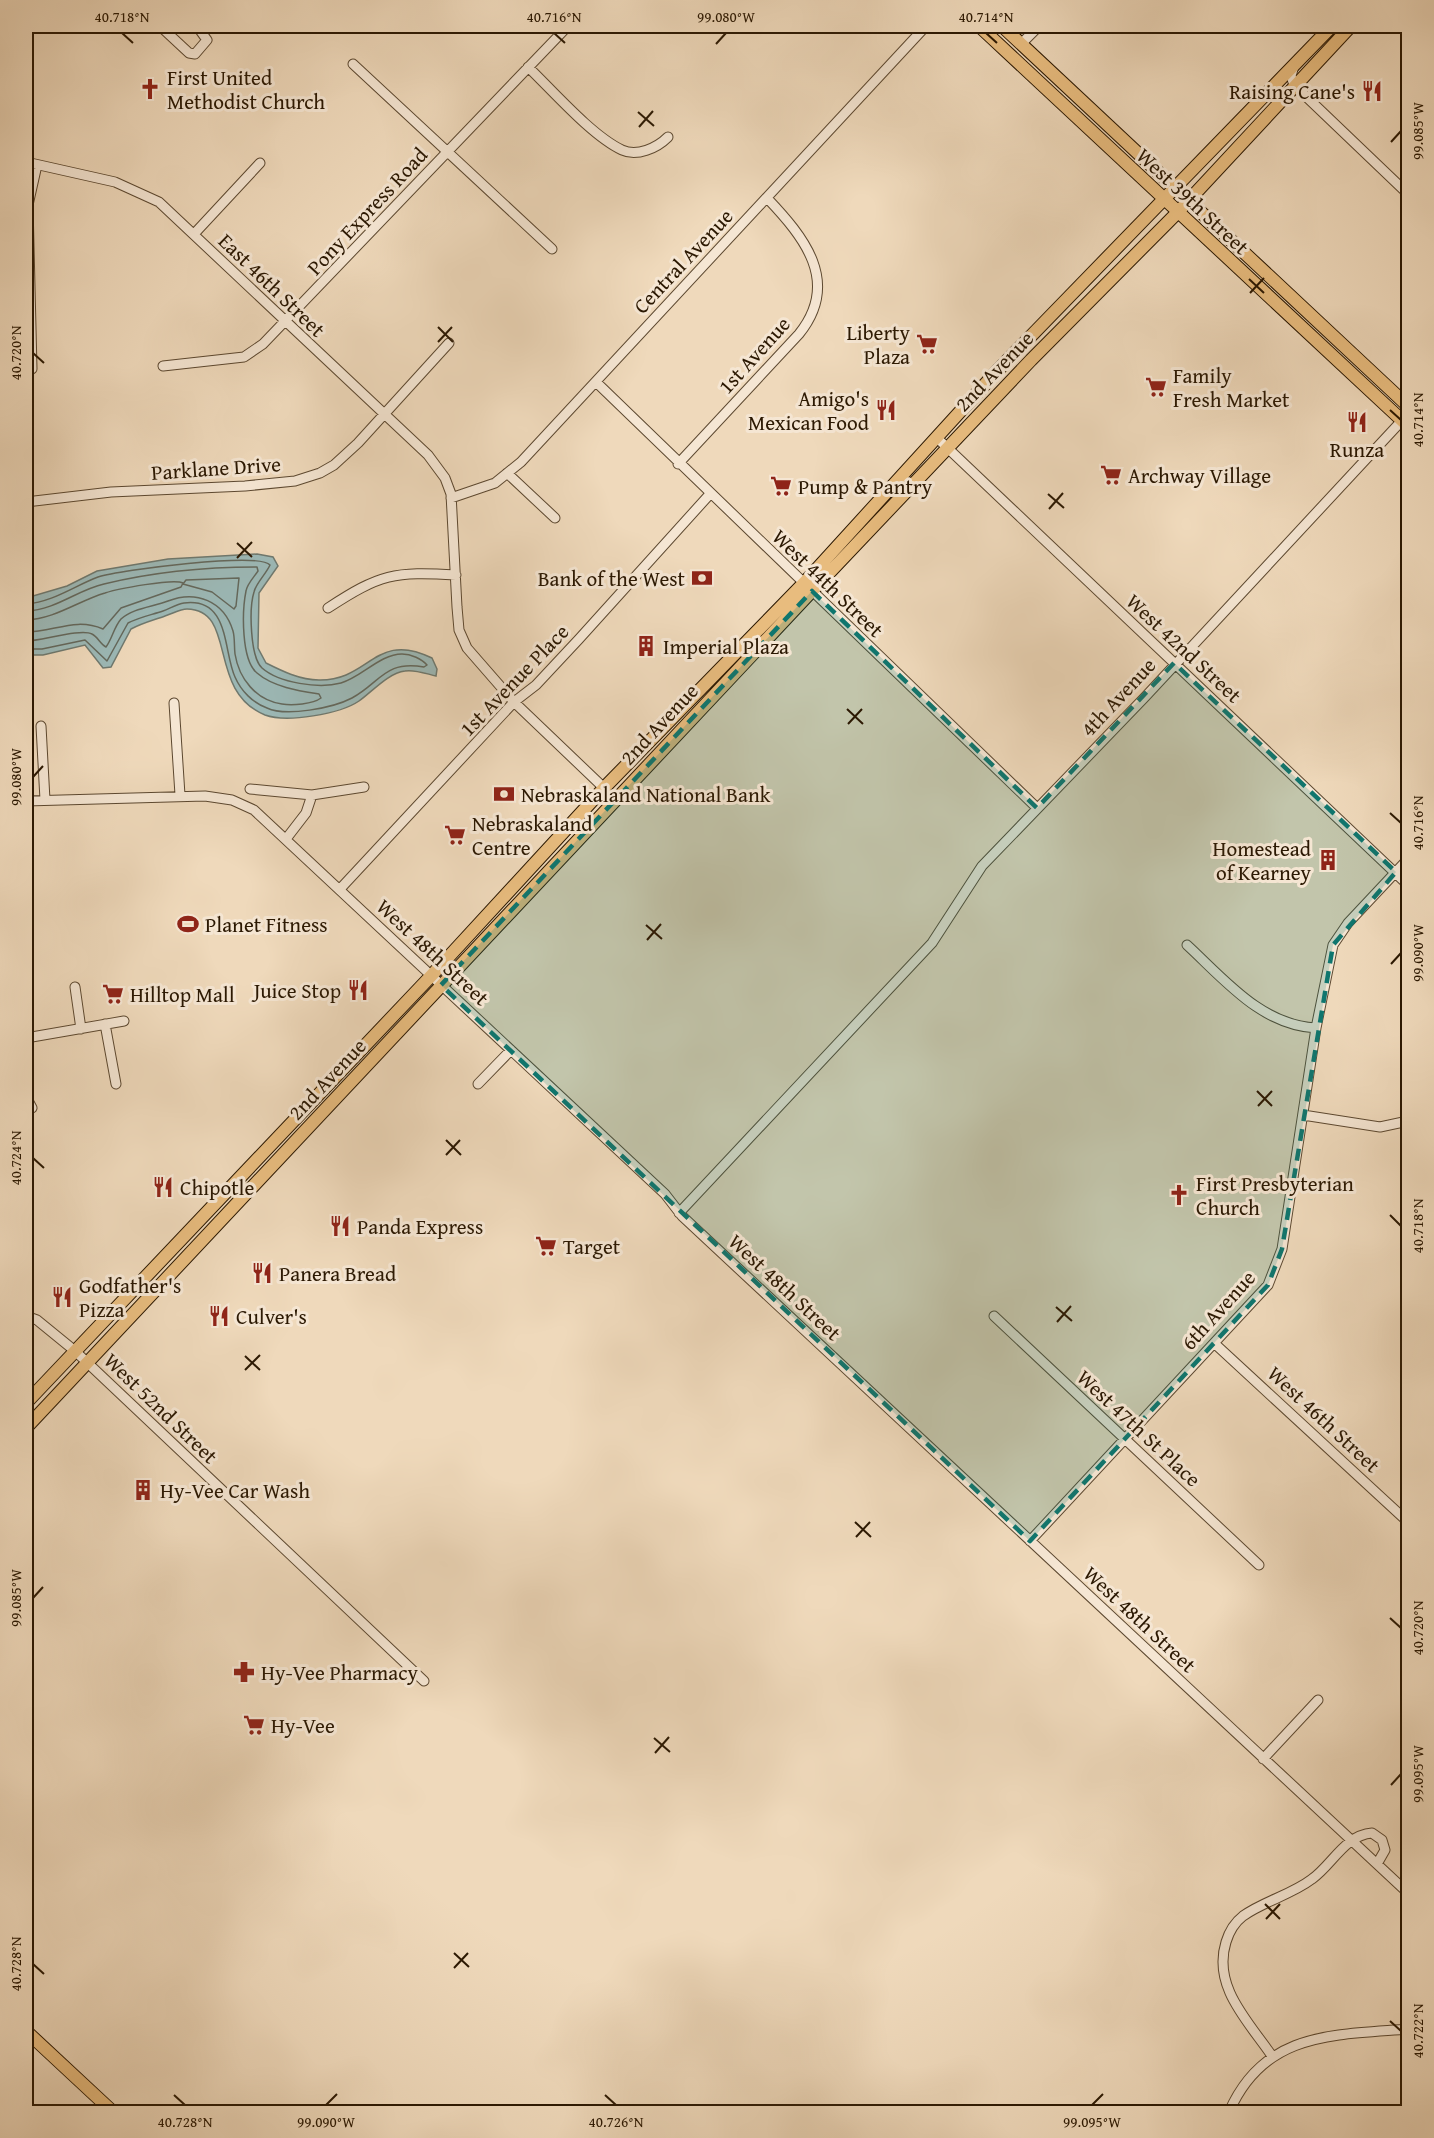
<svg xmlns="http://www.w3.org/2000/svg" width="1434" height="2138" font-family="'Gentium Book Plus',serif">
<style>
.water{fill:#9cb9b7;stroke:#6f796f;stroke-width:1.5}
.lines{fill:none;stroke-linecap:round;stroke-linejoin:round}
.shore{stroke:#64685c;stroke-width:1.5}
.minor-casing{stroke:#5c4830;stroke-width:11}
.major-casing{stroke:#2b1802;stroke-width:14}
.minor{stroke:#f5e6d3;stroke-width:9}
.major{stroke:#e8bc7e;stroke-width:12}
.marked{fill:#0f766e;fill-opacity:0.2;stroke:#0f766e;stroke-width:4.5;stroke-dasharray:12 8;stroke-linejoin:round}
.ticks{fill:none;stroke:#2b1802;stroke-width:2}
.labels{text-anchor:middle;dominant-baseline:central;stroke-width:6;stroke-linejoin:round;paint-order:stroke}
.poi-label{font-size:21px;fill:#2b1802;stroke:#f5e6d3;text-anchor:start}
.street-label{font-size:21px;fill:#2b1802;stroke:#f5e6d3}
.neatline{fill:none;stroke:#2b1802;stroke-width:2}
.ticks-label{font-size:15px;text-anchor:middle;fill:#2b1802}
</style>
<rect width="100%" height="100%" fill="#efd9bb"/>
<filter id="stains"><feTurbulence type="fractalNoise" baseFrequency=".00333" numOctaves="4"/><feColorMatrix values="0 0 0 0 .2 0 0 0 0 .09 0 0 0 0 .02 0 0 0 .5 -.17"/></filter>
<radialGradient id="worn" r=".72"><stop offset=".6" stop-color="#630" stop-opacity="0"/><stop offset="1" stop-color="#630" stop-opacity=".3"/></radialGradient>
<path class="water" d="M 257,554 L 273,557 L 278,566 L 259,593 L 258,648 L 266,663 C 282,671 300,680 319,680 C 370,681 375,630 432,658 L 437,669 L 436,676 C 427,674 414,669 405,671 C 388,673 372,692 359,701 C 340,714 287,723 265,715 C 206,691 238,610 187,609 C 180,609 172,614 165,616 C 154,620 142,623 131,629 L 111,667 L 103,668 L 85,645 L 43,655 L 26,655 L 26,598 L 67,586 L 97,571 L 168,559 Z"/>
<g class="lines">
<path class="shore" d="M 239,578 L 236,606 L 234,609 L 212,592 L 183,584 L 186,580 Z
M 26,604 C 53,602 74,586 98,577 C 120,570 259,552 270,565 C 266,574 256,583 254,592 C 249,608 250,657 262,668 C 279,683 319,689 341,683 C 362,677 380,654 402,654 C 411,654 422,659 427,665 L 424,667 C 385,660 381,682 352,698 C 333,708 286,717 267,708 C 253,703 241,691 235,677 C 223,651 230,597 184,603 C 177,604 169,609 163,611 C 151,615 140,617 128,623 L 107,661 L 85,640 L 42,649 L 26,649
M 26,611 C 56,610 77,590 104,584 C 153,572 206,567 257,567 L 258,571 C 254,577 247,584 246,591 C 242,611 241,660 257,673 C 273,687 300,691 319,694 L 321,698 C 313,704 292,706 282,704 C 256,700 239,679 235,654 C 234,646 235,638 233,631 C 224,601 196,590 168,601 C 153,607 133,608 121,619 C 114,627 112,639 106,647 C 100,644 98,637 92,634 C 81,628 41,641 26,641
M 26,620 C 55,619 78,601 105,593 C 117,589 174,578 183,583 L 181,587 L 121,608 L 103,629 C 75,617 54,632 26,632"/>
<defs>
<path id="minor" d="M 160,26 L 189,53 L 195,54 L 207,40 L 197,26
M 1021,44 L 1039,26
M 353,64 L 552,249
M 1294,66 L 1291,76 L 1294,85 L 1408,194
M 528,67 C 553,91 592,136 622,150 C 637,157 657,148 668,137
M 26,162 L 115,182 L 159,202 L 428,455 L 445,478 L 451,494 L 457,607 L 459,630 L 467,648 L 514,702 L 604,788
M 194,234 L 260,163
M 163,366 L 244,357 L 263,344 L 568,26
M 32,369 L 28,205 L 37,165
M 596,382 L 1037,808
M 936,437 L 1408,885
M 678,464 L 799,334 C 841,282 804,237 767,198
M 507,473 L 555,518
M 451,498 L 495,483 L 521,462 L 926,26
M 26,502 L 111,492 L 245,486 L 295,481 L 320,473 L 334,465 L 358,443 L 449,343
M 328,608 C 380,574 394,571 456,575
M 174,703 L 180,795
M 41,726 L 45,800
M 250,789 L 312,795 L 364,787
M 26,801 L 205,796 L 232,800 L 254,810 L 665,1194 L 682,1216 L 1408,1893
M 286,839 L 306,813 L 312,795
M 340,889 L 514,702 L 536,685 L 579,639 L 710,494
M 1187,945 C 1225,980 1261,1025 1316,1028
M 75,987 L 81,1029
M 105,1024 L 116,1084
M 26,1038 L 124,1021
M 478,1084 L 511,1050
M 26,1097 L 32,1108
M 1303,1115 L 1380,1127 L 1408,1121
M 679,1213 L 932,943 L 982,866 L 1145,697 L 1408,414
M 26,1316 L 37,1320 L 75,1351 L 424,1681
M 994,1316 L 1259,1565
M 1214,1343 L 1408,1522
M 1030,1541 L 1268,1285 L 1282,1249 L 1316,1028 L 1333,945 L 1348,923 L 1408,859
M 1263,1759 L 1318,1700
M 1272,2056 C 1249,2022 1212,1987 1226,1942 C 1229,1932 1234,1923 1243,1916 C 1264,1901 1291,1895 1312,1879 C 1332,1865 1345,1835 1372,1833 L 1382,1840 L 1385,1850 L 1377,1864
M 1229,2112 C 1264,2032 1332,2035 1408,2029"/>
<path id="major" d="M 979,26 L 1408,426
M 1002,26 L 1408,406
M 26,1403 L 431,976 L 604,788 L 804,583 L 998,370 L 1332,26
M 26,1428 L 812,591 L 1031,360 L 1177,213 L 1351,26
M 26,2031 L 113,2112"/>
</defs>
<use href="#minor" class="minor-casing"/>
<use href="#major" class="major-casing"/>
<use href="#minor" class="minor"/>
<use href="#major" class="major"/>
</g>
<path class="marked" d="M 812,591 L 1037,808 L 1174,663 L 1396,872 L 1333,945 L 1282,1249 L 1268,1285 L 1030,1541 L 441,985 Z"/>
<path class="ticks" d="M 122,33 L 133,43M 554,33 L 565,43M 986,33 L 997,43M 716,44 L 726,33M 638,112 L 654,126M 639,127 L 653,111M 1391,142 L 1401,131M 1249,279 L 1264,293M 1250,293 L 1264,278M 438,327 L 453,342M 438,342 L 452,327M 33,353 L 44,363M 1390,410 L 1401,420M 1048,494 L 1064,508M 1049,509 L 1063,493M 237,543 L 252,557M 237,558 L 252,542M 847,709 L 863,724M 848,724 L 862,709M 33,777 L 43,766M 1390,813 L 1401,823M 646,925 L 662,939M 647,940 L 661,924M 1391,964 L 1401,953M 1257,1091 L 1272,1106M 1258,1106 L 1272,1091M 446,1140 L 461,1155M 446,1155 L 460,1140M 33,1158 L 44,1168M 1390,1215 L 1401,1226M 1056,1307 L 1072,1321M 1057,1322 L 1071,1306M 245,1356 L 260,1370M 245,1370 L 260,1355M 855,1522 L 871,1537M 856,1537 L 870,1522M 33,1598 L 43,1587M 1390,1618 L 1401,1628M 654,1738 L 670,1752M 655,1753 L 669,1737M 1391,1785 L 1401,1774M 1265,1904 L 1280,1919M 1266,1919 L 1280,1904M 454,1953 L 469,1967M 33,1964 L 44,1974M 454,1968 L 468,1953M 1390,2021 L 1401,2031M 174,2095 L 185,2105M 605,2095 L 616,2105M 326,2105 L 337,2094M 1092,2105 L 1103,2094"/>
<defs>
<symbol id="church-bare" viewBox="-9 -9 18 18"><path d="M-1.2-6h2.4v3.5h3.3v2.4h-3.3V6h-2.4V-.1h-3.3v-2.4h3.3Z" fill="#8f2418" stroke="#f5e6d3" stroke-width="2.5" paint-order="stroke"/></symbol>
<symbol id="restaurant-bare" viewBox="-9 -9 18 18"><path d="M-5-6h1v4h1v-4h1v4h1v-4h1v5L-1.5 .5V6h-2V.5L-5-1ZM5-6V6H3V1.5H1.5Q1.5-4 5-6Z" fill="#8f2418" stroke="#f5e6d3" stroke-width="2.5" paint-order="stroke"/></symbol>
<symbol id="supermarket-bare" viewBox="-9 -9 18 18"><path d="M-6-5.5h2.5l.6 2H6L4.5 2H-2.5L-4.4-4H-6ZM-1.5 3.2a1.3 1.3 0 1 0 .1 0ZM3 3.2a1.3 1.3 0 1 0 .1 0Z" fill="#8f2418" stroke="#f5e6d3" stroke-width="2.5" paint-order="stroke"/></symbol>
<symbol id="bank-bare" viewBox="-9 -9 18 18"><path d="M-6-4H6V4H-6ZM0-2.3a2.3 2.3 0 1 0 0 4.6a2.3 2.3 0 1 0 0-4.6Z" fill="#8f2418" stroke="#f5e6d3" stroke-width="2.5" paint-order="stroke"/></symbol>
<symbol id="building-bare" viewBox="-9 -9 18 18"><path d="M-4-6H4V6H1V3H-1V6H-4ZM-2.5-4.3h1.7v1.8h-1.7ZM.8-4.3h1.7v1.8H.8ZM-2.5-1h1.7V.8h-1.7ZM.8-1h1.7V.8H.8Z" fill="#8f2418" stroke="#f5e6d3" stroke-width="2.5" paint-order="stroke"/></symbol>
<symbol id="stadium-bare" viewBox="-9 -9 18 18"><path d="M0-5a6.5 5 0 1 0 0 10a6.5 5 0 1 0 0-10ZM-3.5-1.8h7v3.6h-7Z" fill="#8f2418" stroke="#f5e6d3" stroke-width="2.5" paint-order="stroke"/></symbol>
<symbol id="pharmacy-bare" viewBox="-9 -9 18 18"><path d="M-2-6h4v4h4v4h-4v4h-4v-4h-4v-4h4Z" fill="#8f2418" stroke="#f5e6d3" stroke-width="2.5" paint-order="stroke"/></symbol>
</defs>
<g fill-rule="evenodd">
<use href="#church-bare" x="135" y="74" width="30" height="30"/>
<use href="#restaurant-bare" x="1357" y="76" width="30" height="30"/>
<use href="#supermarket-bare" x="912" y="329" width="30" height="30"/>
<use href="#supermarket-bare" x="1141" y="372" width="30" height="30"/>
<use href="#restaurant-bare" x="871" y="395" width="30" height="30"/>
<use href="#restaurant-bare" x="1342" y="407" width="30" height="30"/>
<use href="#supermarket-bare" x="1096" y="460" width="30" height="30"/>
<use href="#supermarket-bare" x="766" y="471" width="30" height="30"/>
<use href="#bank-bare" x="687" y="563" width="30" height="30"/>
<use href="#building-bare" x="631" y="631" width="30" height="30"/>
<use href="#bank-bare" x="489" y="779" width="30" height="30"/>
<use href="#supermarket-bare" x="440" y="820" width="30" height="30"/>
<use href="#building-bare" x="1313" y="845" width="30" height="30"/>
<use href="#stadium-bare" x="173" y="909" width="30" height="30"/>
<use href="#restaurant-bare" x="343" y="975" width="30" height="30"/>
<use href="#supermarket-bare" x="98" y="979" width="30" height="30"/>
<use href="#restaurant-bare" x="148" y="1172" width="30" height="30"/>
<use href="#church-bare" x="1164" y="1180" width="30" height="30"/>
<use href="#restaurant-bare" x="325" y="1211" width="30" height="30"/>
<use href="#supermarket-bare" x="531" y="1231" width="30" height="30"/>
<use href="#restaurant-bare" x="247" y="1258" width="30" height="30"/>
<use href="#restaurant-bare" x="47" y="1282" width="30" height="30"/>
<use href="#restaurant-bare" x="204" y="1301" width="30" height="30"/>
<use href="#building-bare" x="128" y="1475" width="30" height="30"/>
<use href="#pharmacy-bare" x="229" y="1657" width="30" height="30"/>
<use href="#supermarket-bare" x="239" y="1710" width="30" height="30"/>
</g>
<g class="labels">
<g class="poi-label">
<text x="167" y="77">First United<tspan x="167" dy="24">Methodist Church</tspan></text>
<text x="1355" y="91" text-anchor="end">Raising Cane's</text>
<text x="910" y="332" text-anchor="end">Liberty<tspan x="910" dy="24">Plaza</tspan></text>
<text x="1173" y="375">Family<tspan x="1173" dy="24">Fresh Market</tspan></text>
<text x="869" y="398" text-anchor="end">Amigo's<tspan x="869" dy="24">Mexican Food</tspan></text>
<text x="1357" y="449" text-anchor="middle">Runza</text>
<text x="1128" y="475">Archway Village</text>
<text x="798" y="486">Pump &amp; Pantry</text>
<text x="685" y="578" text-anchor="end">Bank of the West</text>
<text x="663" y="646">Imperial Plaza</text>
<text x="521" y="794">Nebraskaland National Bank</text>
<text x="472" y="823">Nebraskaland<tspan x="472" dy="24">Centre</tspan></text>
<text x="1311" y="848" text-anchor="end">Homestead<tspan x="1311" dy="24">of Kearney</tspan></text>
<text x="205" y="924">Planet Fitness</text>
<text x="341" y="990" text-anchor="end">Juice Stop</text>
<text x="130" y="994">Hilltop Mall</text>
<text x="1196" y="1183">First Presbyterian<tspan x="1196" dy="24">Church</tspan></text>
<text x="180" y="1187">Chipotle</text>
<text x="357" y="1226">Panda Express</text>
<text x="563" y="1246">Target</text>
<text x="279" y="1273">Panera Bread</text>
<text x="79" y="1285">Godfather's<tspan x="79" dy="24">Pizza</tspan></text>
<text x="236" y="1316">Culver's</text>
<text x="160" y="1490">Hy-Vee Car Wash</text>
<text x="261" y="1672">Hy-Vee Pharmacy</text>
<text x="271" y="1725">Hy-Vee</text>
</g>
<g class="street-label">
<text transform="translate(1193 201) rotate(43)">West 39th Street</text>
<text transform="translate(367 211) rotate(-47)">Pony Express Road</text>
<text transform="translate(683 261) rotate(-47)">Central Avenue</text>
<text transform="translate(272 285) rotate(44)">East 46th Street</text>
<text transform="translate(754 355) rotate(-48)">1st Avenue</text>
<text transform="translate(994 371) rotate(-46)">2nd Avenue</text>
<text transform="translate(216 468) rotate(-4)">Parklane Drive</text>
<text transform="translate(828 583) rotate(44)">West 44th Street</text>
<text transform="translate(1184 648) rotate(43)">West 42nd Street</text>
<text transform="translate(514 680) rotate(-46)">1st Avenue Place</text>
<text transform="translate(1118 697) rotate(-47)">4th Avenue</text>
<text transform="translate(659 724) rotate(-47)">2nd Avenue</text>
<text transform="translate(433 952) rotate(43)">West 48th Street</text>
<text transform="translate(327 1079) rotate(-47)">2nd Avenue</text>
<text transform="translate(785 1287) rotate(43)">West 48th Street</text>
<text transform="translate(1218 1310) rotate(-48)">6th Avenue</text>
<text transform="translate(161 1408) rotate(44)">West 52nd Street</text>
<text transform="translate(1324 1419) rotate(43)">West 46th Street</text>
<text transform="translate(1139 1428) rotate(43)">West 47th St Place</text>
<text transform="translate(1140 1619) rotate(43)">West 48th Street</text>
</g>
</g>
<rect width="1434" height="2138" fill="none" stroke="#efd9bb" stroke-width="66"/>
<rect x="33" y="33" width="1368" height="2072" class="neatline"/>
<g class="ticks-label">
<text x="122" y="22">40.718°N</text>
<text x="554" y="22">40.716°N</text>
<text x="726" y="22">99.080°W</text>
<text x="986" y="22">40.714°N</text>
<text transform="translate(1418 131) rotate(-90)" y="5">99.085°W</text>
<text transform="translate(16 353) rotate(-90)" y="5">40.720°N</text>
<text transform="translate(1418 420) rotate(-90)" y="5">40.714°N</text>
<text transform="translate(16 777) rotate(-90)" y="5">99.080°W</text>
<text transform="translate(1418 823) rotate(-90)" y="5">40.716°N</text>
<text transform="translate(1418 953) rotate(-90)" y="5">99.090°W</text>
<text transform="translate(16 1158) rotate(-90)" y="5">40.724°N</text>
<text transform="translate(1418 1226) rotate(-90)" y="5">40.718°N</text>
<text transform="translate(16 1598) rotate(-90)" y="5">99.085°W</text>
<text transform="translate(1418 1628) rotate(-90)" y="5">40.720°N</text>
<text transform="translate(1418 1774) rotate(-90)" y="5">99.095°W</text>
<text transform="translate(16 1964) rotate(-90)" y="5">40.728°N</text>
<text transform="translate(1418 2031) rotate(-90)" y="5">40.722°N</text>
<text x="185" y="2127">40.728°N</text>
<text x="326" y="2127">99.090°W</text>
<text x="616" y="2127">40.726°N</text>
<text x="1092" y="2127">99.095°W</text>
</g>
<rect width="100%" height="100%" filter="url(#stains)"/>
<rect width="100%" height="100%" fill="url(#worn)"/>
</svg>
